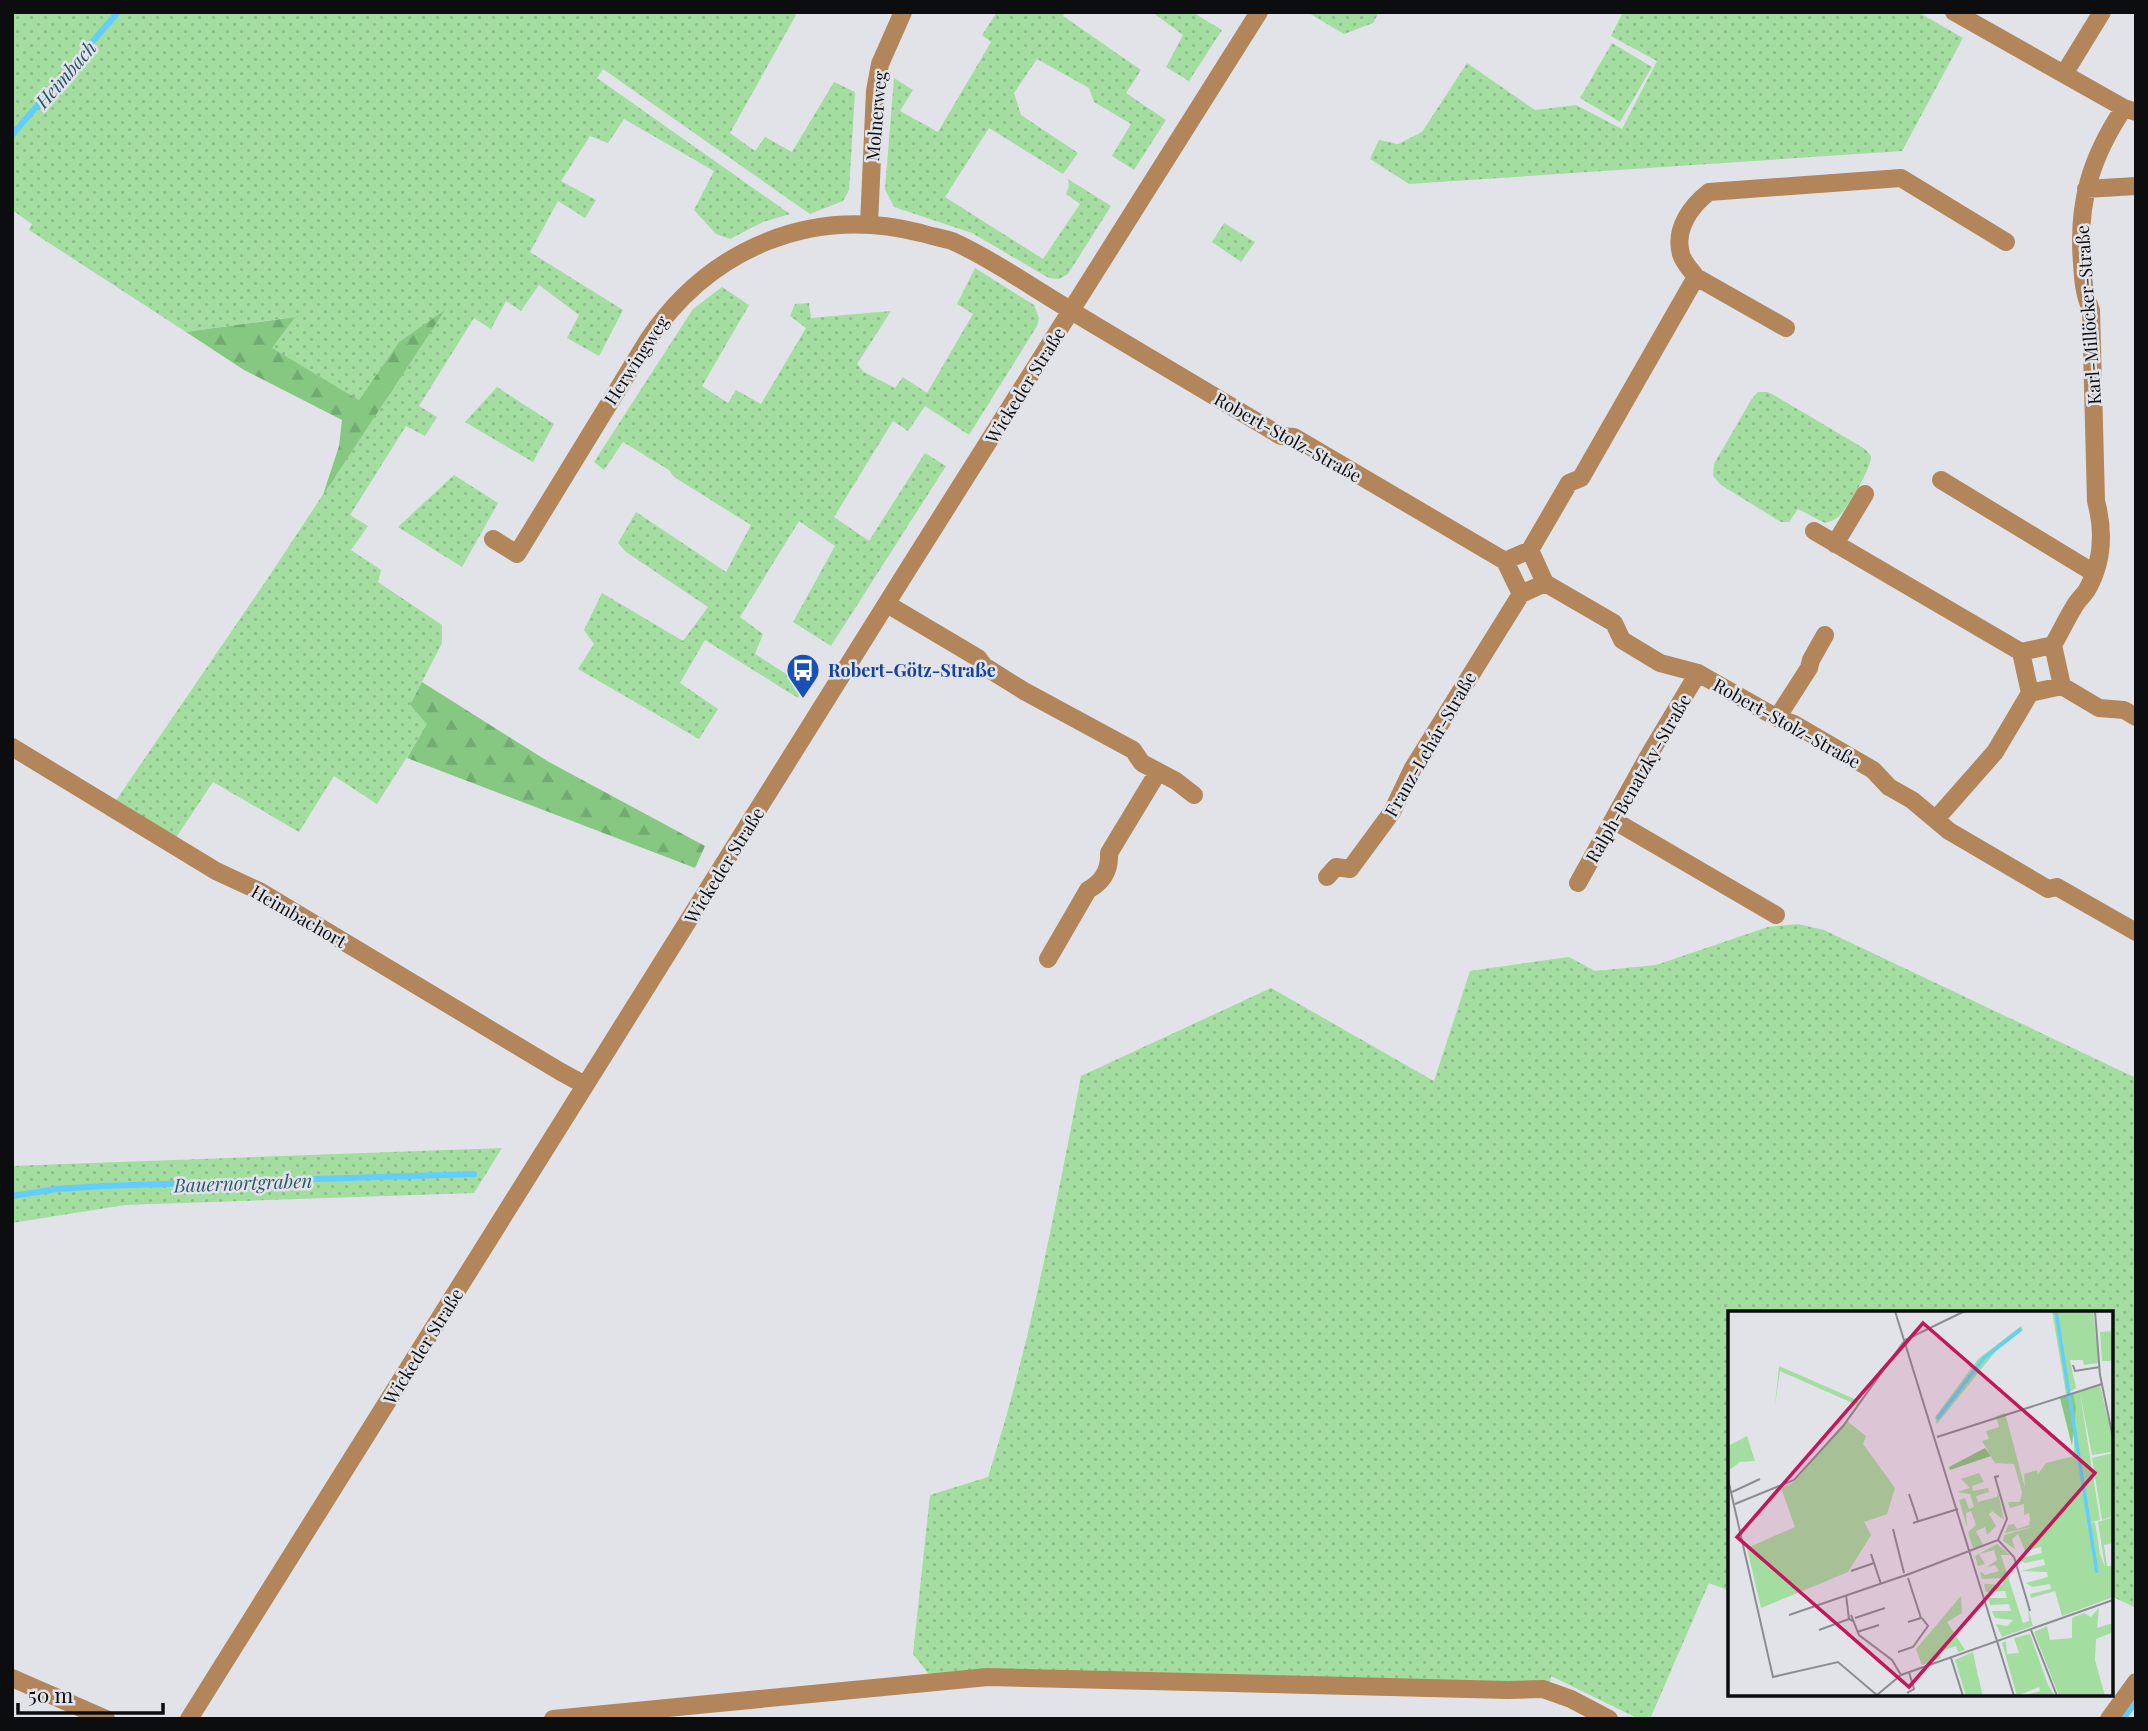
<svg xmlns="http://www.w3.org/2000/svg" width="2148" height="1731" font-family="'Playfair Display',serif">
<style>
.green{fill:url(#green-dots)}
.forest{fill:url(#forest-firs)}
.lines{fill:none;stroke-linecap:round;stroke-linejoin:round}
.stream{stroke:#63cdfc;stroke-width:6}
.minor{stroke:#b2865a;stroke-width:18}
.labels{text-anchor:middle;dominant-baseline:central;stroke-width:5;stroke-linejoin:round;paint-order:stroke}
.street-label{font-size:18px;fill:#0c0d0f;stroke:#e1e3e9}
.transit-label{font-size:18px;font-weight:bold;fill:#164399;stroke:#e1e3e9;text-anchor:start}
.water-label{font-size:19px;font-style:italic;fill:#2c586d;stroke:#e1e3e9}
.inset-river{fill:none;stroke:#63cdfc;stroke-width:3.5}
.inset-road{fill:none;stroke:#8c8d92;stroke-width:2}
.view{fill:#c2185b;fill-opacity:0.15;stroke:#c2185b;stroke-width:3.5}
.inset-edge{fill:none;stroke:#0c0d0f;stroke-width:3.5}
</style>
<defs>
<pattern id="green-dots" width="8" height="8" patternUnits="userSpaceOnUse" patternTransform="scale(1.75)"><rect width="8" height="8" fill="#a3dda0"/><path d="M2 2h.1M6 6h.1" fill="none" stroke="#8bbc89" stroke-width="1.8" stroke-linecap="round"/></pattern>
<pattern id="forest-firs" width="22" height="20" patternUnits="userSpaceOnUse" patternTransform="scale(1.75)"><rect width="22" height="20" fill="#86c882"/><path d="M5 1l3.5 6h-7zM16 11l3.5 6h-7z" fill="#72ab6f"/></pattern>
</defs>
<rect width="100%" height="100%" fill="#e1e3e9"/>
<path class="green" d="M 12,12 L 792,12 L 796,15 L 730,133 L 755,151 L 765,137 L 792,152 L 834,82 L 855,92 L 849,190 L 843,201 L 810,214 L 603,69 L 597,78 L 790,214 L 763,222 L 730,239 L 716,234 L 694,210 L 714,171 L 624,119 L 608,143 L 590,136 L 561,181 L 596,200 L 585,218 L 558,201 L 530,252 L 623,310 L 599,356 L 567,338 L 579,315 L 539,285 L 521,311 L 506,301 L 491,329 L 474,318 L 419,406 L 437,417 L 425,436 L 406,426 L 350,515 L 368,526 L 351,550 L 381,570 L 378,582 L 442,625 L 442,643 L 410,705 L 428,724 L 377,804 L 334,776 L 299,832 L 213,782 L 167,851 L 106,815 L 270,575 L 443,312 L 399,342 L 359,400 L 271,348 L 294,317 L 186,332 L 29,230 L 32,224 L 12,210 Z
M 997,12 L 1065,12 L 1063,16 L 1141,70 L 1126,93 L 1166,120 L 1134,170 L 1112,156 L 1131,124 L 1094,102 L 1089,88 L 1037,59 L 1014,93 L 1021,115 L 1078,153 L 1063,174 L 989,128 L 945,197 L 1043,259 L 1080,204 L 1066,194 L 1069,186 L 1068,179 L 1111,206 L 1068,274 L 1059,279 L 1049,278 L 972,233 L 894,207 L 885,189 L 894,78 L 913,90 L 900,111 L 938,132 L 991,42 L 982,35 Z
M 1152,12 L 1192,12 L 1222,30 L 1189,81 L 1166,67 L 1183,35 Z
M 1307,12 L 1379,12 L 1373,23 L 1344,34 Z
M 1623,12 L 1918,12 L 1963,38 L 1902,151 L 1409,184 L 1370,159 L 1379,140 L 1398,144 L 1422,132 L 1467,63 L 1535,110 L 1576,105 L 1622,129 L 1657,61 L 1611,36 Z
M 1612,43 L 1652,67 L 1620,122 L 1580,98 Z
M 1224,223 L 1255,242 L 1241,262 L 1212,242 Z
M 975,268 L 1034,305 L 1039,318 L 1037,326 L 969,435 L 925,406 L 908,431 L 893,421 L 834,517 L 869,541 L 925,453 L 946,466 L 831,646 L 793,622 L 835,546 L 799,521 L 740,617 L 763,634 L 755,654 L 805,686 L 798,698 L 705,640 L 680,683 L 718,709 L 699,739 L 578,669 L 594,644 L 584,630 L 602,593 L 683,641 L 708,607 L 626,552 L 618,543 L 636,512 L 726,572 L 751,525 L 674,477 L 669,470 L 623,442 L 604,470 L 594,462 L 693,309 L 722,287 L 749,305 L 702,386 L 728,403 L 736,390 L 761,404 L 806,328 L 790,316 L 795,304 L 809,303 L 811,318 L 891,311 L 857,364 L 864,372 L 895,388 L 903,377 L 927,393 L 973,314 L 957,304 Z
M 497,387 L 554,424 L 533,462 L 465,422 Z
M 1758,392 L 1767,392 L 1772,394 L 1865,449 L 1871,456 C 1872,468 1848,506 1840,515 C 1836,520 1831,521 1825,523 L 1798,509 L 1789,522 L 1781,522 L 1721,485 L 1713,476 L 1714,464 L 1751,400 Z
M 454,475 L 498,503 L 462,567 L 398,527 Z
M 1798,924 L 1824,930 L 2136,1078 L 2136,1608 L 2111,1596 L 2111,1313 L 1730,1313 L 1730,1591 L 1709,1583 L 1650,1719 L 1639,1719 L 1551,1676 L 1550,1682 L 1468,1689 L 935,1682 L 913,1654 L 930,1495 L 988,1477 C 1030,1346 1055,1210 1081,1076 L 1271,988 L 1434,1081 L 1470,971 L 1569,957 L 1595,971 L 1656,965 L 1768,927 Z
M 502,1148 L 474,1193 L 125,1205 L 12,1223 L 12,1166 Z"/>
<path class="forest" d="M 445,310 L 323,495 L 339,446 L 342,420 L 244,370 L 186,332 L 295,317 L 272,348 L 359,400 L 399,342 Z
M 422,682 L 549,762 L 705,846 L 695,868 L 407,758 L 427,724 L 410,705 Z"/>
<g class="lines">
<path class="stream" d="M 12,135 L 118,12
M 12,1196 L 57,1189 L 103,1186 L 474,1174
M 2123,1719 L 2136,1702"/>
<path class="minor" d="M 1954,12 L 2124,108 L 2136,112
M 2064,74 L 2102,12
M 2086,189 L 2136,186
M 869,224 L 875,91 L 880,64 L 903,12
M 1696,277 C 1691,270 1683,262 1681,254 C 1674,229 1691,206 1709,192 L 1901,178 L 2006,242
M 1941,480 L 2094,573
M 1814,531 L 2021,652
M 493,539 L 517,554 L 648,340 C 710,248 812,205 921,233 C 931,236 942,238 952,241 C 975,251 996,264 1017,277 C 1044,294 1071,311 1098,327 C 1159,364 1220,400 1281,436 L 1294,437 L 1505,561 L 1521,594 L 1545,583
M 1835,544 L 1865,494
M 1530,550 L 1569,483 L 1581,478 L 1696,277 L 1786,328
M 1505,561 L 1530,550 L 1545,583 L 1614,623 L 1622,640 L 1660,663 L 1698,673 L 1777,718 L 1794,724 L 1873,770 L 1889,787 L 1912,800 L 1949,831 L 2048,889 L 2057,887 L 2136,932
M 887,604 L 978,658 L 984,666 L 1024,691 L 1133,750 L 1142,763 L 1176,781 L 1194,795
M 2062,686 L 2099,708 L 2124,710 L 2136,717
M 2030,693 L 2021,652 L 2053,645 C 2060,633 2066,620 2074,607 C 2077,601 2083,596 2087,590 C 2103,562 2104,531 2096,501 L 2091,310 C 2084,294 2083,280 2082,263 C 2077,203 2091,157 2124,108
M 1777,718 L 1809,668 L 1811,660 L 1825,635
M 12,747 L 216,871 L 261,892 L 561,1072 L 585,1085
M 1936,819 L 1995,752 L 2030,693 L 2062,686 L 2053,645
M 1613,820 L 1776,915
M 1327,877 L 1336,867 L 1350,869 L 1392,812 L 1413,768 L 1521,594
M 1578,883 L 1649,755 L 1698,673
M 1048,959 L 1088,890 C 1103,882 1110,870 1109,853 L 1158,772
M 12,1678 L 106,1719
M 189,1719 L 905,574 L 1259,12
M 553,1719 L 988,1677 L 1508,1690 L 1543,1689 L 1571,1699 L 1609,1719
M 2109,1719 L 2136,1682"/>
</g>
<defs>
<symbol id="bus-pin" viewBox="-11 -11 22 30"><path d="M0 17L-7.5 6A9.5 9.5 0 1 1 7.5 6Z" fill="#1a4fb4" stroke="#e1e3e9"/><path d="M-5-6H5V4H4V6H2V4H-2V6H-4V4H-5ZM-3.5-4V0h7V-4ZM-3.5 1.2v1.5H-2V1.2ZM2 1.2v1.5H3.5V1.2Z" fill="#fff"/></symbol>
</defs>
<g fill-rule="evenodd">
<use href="#bus-pin" x="784" y="651" width="38" height="52"/>
</g>
<g class="labels">
<g class="street-label">
<text transform="translate(876 116) rotate(-85)">Molnerweg</text>
<text transform="translate(2088 315) rotate(-94)">Karl-Millöcker-Straße</text>
<text transform="translate(636 360) rotate(-57)">Herwingweg</text>
<text transform="translate(1025 385) rotate(-58)">Wickeder Straße</text>
<text transform="translate(1288 437) rotate(29)">Robert-Stolz-Straße</text>
<text transform="translate(1787 723) rotate(29)">Robert-Stolz-Straße</text>
<text transform="translate(1430 744) rotate(-60)">Franz-Lehár-Straße</text>
<text transform="translate(1638 778) rotate(-60)">Ralph-Benatzky-Straße</text>
<text transform="translate(724 865) rotate(-58)">Wickeder Straße</text>
<text transform="translate(299 916) rotate(30)">Heimbachort</text>
<text transform="translate(423 1346) rotate(-58)">Wickeder Straße</text>
</g>
<g class="transit-label">
<text x="828" y="670">Robert-Götz-Straße</text>
</g>
<g class="water-label">
<text transform="translate(65 74) rotate(-49)">Heimbach</text>
<text transform="translate(243 1182) rotate(-2)">Bauernortgraben</text>
</g>
</g>
<g transform="translate(1728 1311)">
<rect width="385" height="385" fill="#e1e3e9"/>
<path d="M 324,0 L 365,0 L 371,52 L 356,54 L 355,49 L 342,49 L 348,77 L 338,83 ZM 293,15 L 295,19 L 268,40 L 209,113 L 207,106 L 250,48 ZM 385,20 L 385,50 L 374,50 L 372,21 ZM 51,55 L 131,90 L 129,94 L 52,60 L 47,95 ZM 372,74 L 385,130 L 383,141 L 364,144 L 352,82 L 372,209 L 359,212 L 367,211 L 372,243 L 377,256 L 370,211 L 385,206 L 385,232 L 376,234 L 379,255 L 385,255 L 385,286 L 334,305 L 327,280 L 303,287 L 302,283 L 323,278 L 322,273 L 304,276 L 298,272 L 320,266 L 319,261 L 293,260 L 317,254 L 316,248 L 297,252 L 290,248 L 314,242 L 313,236 L 297,240 L 290,223 L 284,228 L 287,238 L 275,230 L 276,224 L 308,215 L 277,222 L 280,214 L 286,213 L 289,218 L 301,214 L 302,209 L 301,202 L 296,204 L 296,193 L 282,197 L 280,191 L 292,191 L 294,181 L 286,153 L 267,152 L 254,130 L 261,128 L 258,120 L 271,116 L 268,105 L 277,102 L 297,177 L 296,163 L 309,159 L 310,163 L 318,152 L 346,145 L 345,82 ZM 119,110 L 138,125 L 135,133 L 167,177 L 159,203 L 136,211 L 143,224 L 120,261 L 33,297 L 19,237 L 67,216 L 53,177 L 66,171 ZM 19,125 L 27,150 L 12,151 L 0,160 L 0,135 ZM 385,142 L 385,205 L 374,209 L 364,147 ZM 251,162 L 256,171 L 244,175 L 245,180 L 260,177 L 261,181 L 248,185 L 250,191 L 269,186 L 270,181 L 276,209 L 264,200 L 261,203 L 268,215 L 259,224 L 257,216 L 248,220 L 256,236 L 245,237 L 240,221 L 248,214 L 243,200 L 238,202 L 239,216 L 231,189 L 237,187 L 241,198 L 246,196 L 242,183 L 229,181 L 242,177 L 233,168 ZM 269,233 L 282,244 L 273,244 L 295,312 L 301,310 L 300,297 L 305,315 L 274,326 L 268,313 L 279,315 L 285,309 L 267,307 L 264,300 L 283,300 L 281,293 L 262,294 L 260,287 L 279,287 L 277,280 L 258,281 L 256,273 L 275,274 L 274,267 L 254,268 L 252,260 L 257,264 L 271,260 L 267,254 L 259,256 L 269,249 L 266,239 L 251,243 L 257,253 L 250,255 L 247,245 ZM 233,285 L 234,302 L 219,311 L 237,339 L 230,341 L 228,335 L 211,341 L 213,347 L 194,354 L 188,338 ZM 371,297 L 369,317 L 385,312 L 383,322 L 368,328 L 367,349 L 377,385 L 331,385 L 306,321 L 319,315 L 322,329 L 344,327 L 344,307 L 356,302 L 363,306 ZM 302,323 L 320,374 L 327,385 L 295,385 L 312,380 L 311,376 L 289,385 L 274,332 L 278,330 L 279,343 L 291,342 L 286,327 ZM 245,341 L 250,365 L 255,385 L 238,385 L 227,349 Z" fill="#a3dda0"/>
<path d="M 345,82 L 348,97 L 344,135 L 332,87 ZM 257,137 L 263,145 L 222,159 L 221,156 Z" fill="#86c882"/>
<path class="inset-river" d="M 328,0 L 369,262M 209,108 L 256,47 L 293,18"/>
<path class="inset-road" d="M 167,0 L 286,385M 367,0 L 372,64 L 385,127M 345,54 L 347,60 L 372,56M 209,126 L 374,73M 0,168 L 45,366 L 110,351 L 150,385M 4,181 L 32,168M 181,183 L 190,210M 7,193 L 66,169 L 115,115 L 177,29 L 237,0M 185,212 L 230,198M 165,218 L 176,262M 270,229 L 286,246 L 302,300M 143,243 L 153,273M 123,260 L 146,252M 176,265 L 270,229 L 279,208 L 267,166 L 271,165M 118,284 L 121,308 L 125,310M 61,304 L 181,263M 123,304 L 131,324 L 164,349 L 173,364M 127,307 L 157,297M 180,311 L 193,307 L 180,267M 91,319 L 121,308M 303,319 L 329,385M 129,321 L 151,314M 385,329 L 385,352M 170,341 L 185,336 L 200,315 L 194,307M 223,347 L 235,385M 179,382 L 186,378 L 181,361M 149,384 L 173,364 L 385,289"/>
<path class="view" d="M 195,12 L 367,162 L 181,376 L 9,226 Z"/>
<rect width="385" height="385" class="inset-edge"/>
</g>
<rect width="2148" height="1731" fill="none" stroke="#0c0d0f" stroke-width="28"/>
<path d="M18 1703v10h145v-10" fill="none" stroke="#0c0d0f" stroke-width="3.5"/>
<text x="28" y="1703" font-size="21" fill="#0c0d0f" stroke="#e1e3e9" stroke-width="5" paint-order="stroke">50 m</text>
</svg>
